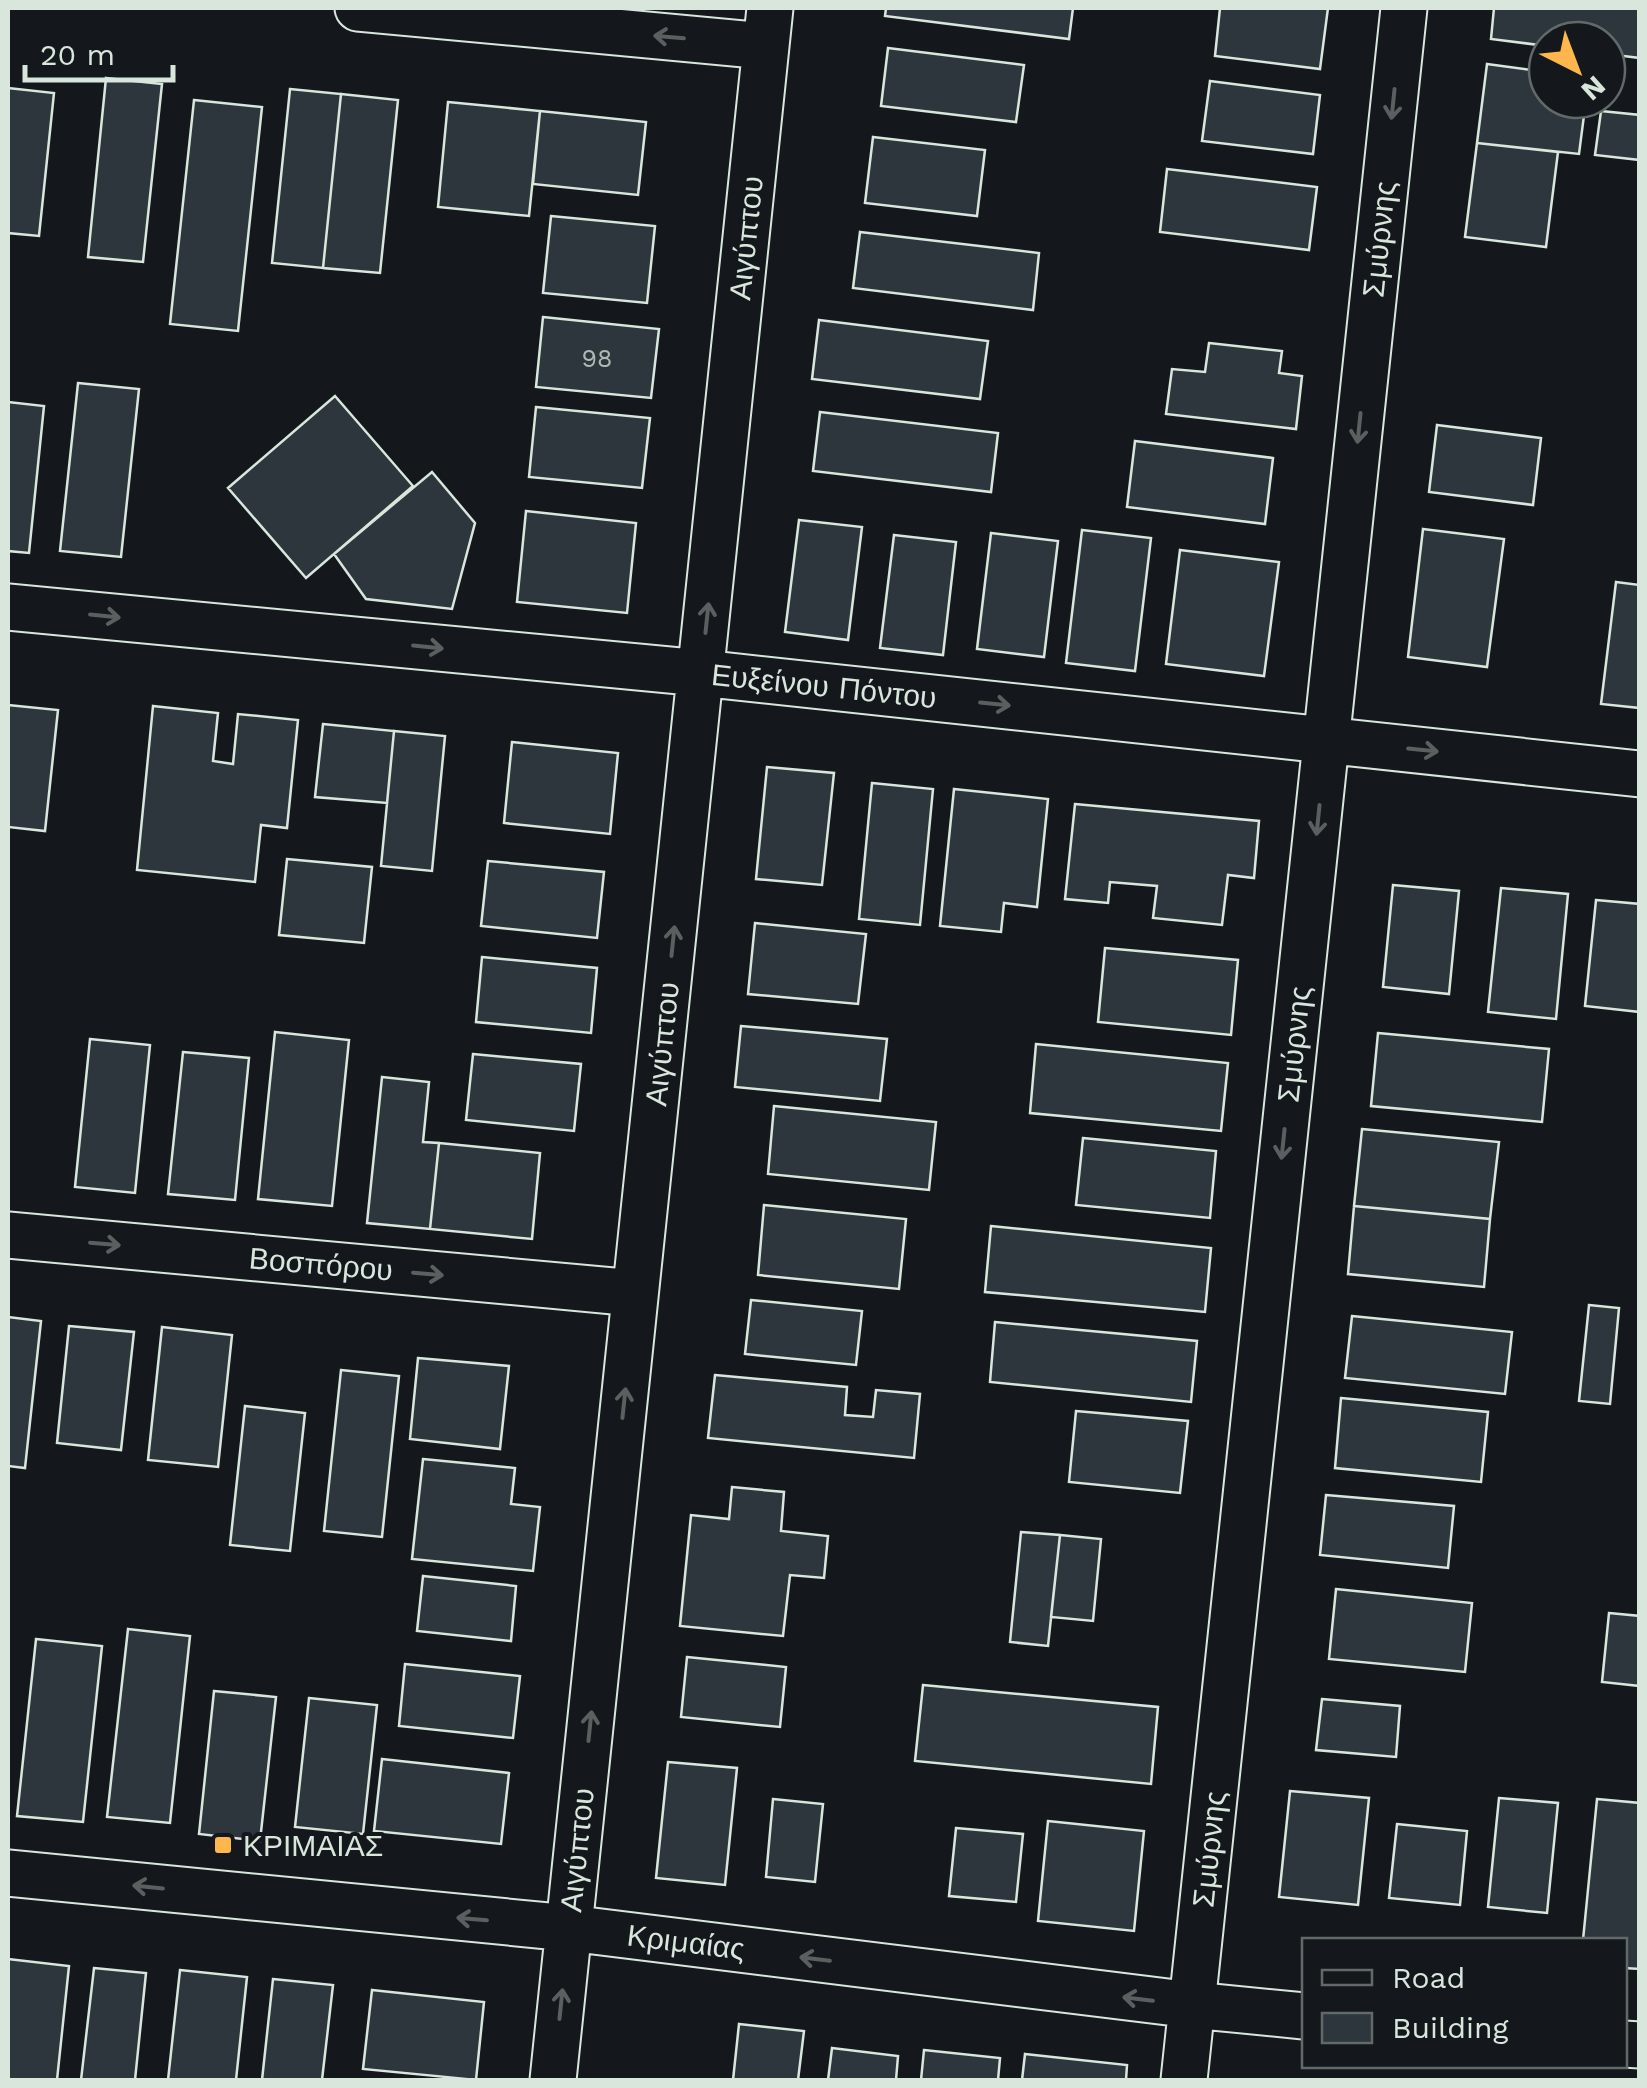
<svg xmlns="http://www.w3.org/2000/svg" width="1647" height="2088" font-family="'Work Sans',sans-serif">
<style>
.building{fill:#2c363c;stroke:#d8e6dc;stroke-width:2.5}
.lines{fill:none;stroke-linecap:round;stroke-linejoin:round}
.street-casing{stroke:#d8e6dc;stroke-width:49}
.street{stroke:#14181c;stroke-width:45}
.oneway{stroke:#59605f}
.poi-dot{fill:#ffb74d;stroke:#14181c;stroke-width:4}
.labels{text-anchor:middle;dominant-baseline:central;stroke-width:8;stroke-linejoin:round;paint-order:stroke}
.number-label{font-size:25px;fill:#adbab4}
.street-label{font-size:30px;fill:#d8e6dc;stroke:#14181c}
.poi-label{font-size:30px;fill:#d8e6dc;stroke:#14181c;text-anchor:start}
</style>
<rect width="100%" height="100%" fill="#14181c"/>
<path class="building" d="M 886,8 L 1073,8 L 1069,39 L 885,16 Z
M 1220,8 L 1328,8 L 1320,69 L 1215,56 Z
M 1494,8 L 1640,8 L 1640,58 L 1607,54 L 1607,40 L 1547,40 L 1547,46 L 1491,39 Z
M 888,48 L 1024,65 L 1016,122 L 881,106 Z
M 1487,64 L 1547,72 L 1547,100 L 1586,100 L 1579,154 L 1477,143 Z
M 106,78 L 162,84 L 143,262 L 88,257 Z
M 1210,81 L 1320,95 L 1313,154 L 1202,141 Z
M 8,88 L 54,93 L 39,236 L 8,233 Z
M 290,89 L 341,94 L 323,268 L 272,263 Z
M 341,94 L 398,100 L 380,273 L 323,268 Z
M 194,100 L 262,107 L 238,331 L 170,324 Z
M 448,102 L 540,111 L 529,216 L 438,207 Z
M 540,111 L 646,122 L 638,195 L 533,184 Z
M 1601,111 L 1640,115 L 1640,160 L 1595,155 Z
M 873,137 L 985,150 L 977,216 L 865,203 Z
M 1477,143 L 1558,152 L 1546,247 L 1465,237 Z
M 1167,169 L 1317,187 L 1309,250 L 1160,232 Z
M 551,216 L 655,226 L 647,303 L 543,293 Z
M 860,232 L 1039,253 L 1033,310 L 853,288 Z
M 543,317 L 659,329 L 651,398 L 536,387 Z
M 819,320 L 988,341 L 980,399 L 812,379 Z
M 1209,343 L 1282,351 L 1279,373 L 1302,376 L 1296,429 L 1166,414 L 1172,369 L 1205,372 Z
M 78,383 L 139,389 L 121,557 L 60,551 Z
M 335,396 L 413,486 L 306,578 L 228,488 Z
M 8,402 L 44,406 L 29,553 L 8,551 Z
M 536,407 L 650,418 L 642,488 L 529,477 Z
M 820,412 L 998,433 L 991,492 L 813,471 Z
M 1437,425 L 1541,438 L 1533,505 L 1429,492 Z
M 1135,441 L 1273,458 L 1265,524 L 1127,507 Z
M 432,472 L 475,523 L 452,609 L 366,599 L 334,554 Z
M 526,511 L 636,523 L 627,613 L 517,602 Z
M 799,520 L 862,527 L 848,640 L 785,632 Z
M 1423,529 L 1504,539 L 1487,667 L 1408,657 Z
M 1082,530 L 1151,538 L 1135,671 L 1066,663 Z
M 991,533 L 1058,541 L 1044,657 L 977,649 Z
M 894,535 L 956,542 L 943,655 L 880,648 Z
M 1180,550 L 1279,562 L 1264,676 L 1166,664 Z
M 1616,582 L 1640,585 L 1640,708 L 1601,704 Z
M 8,705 L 58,710 L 45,831 L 8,827 Z
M 153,706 L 218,713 L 213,761 L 233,764 L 238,714 L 298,720 L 287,828 L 261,825 L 255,882 L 137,870 Z
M 323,724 L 394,731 L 387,803 L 315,797 Z
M 394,731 L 445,736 L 432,871 L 381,866 Z
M 512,742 L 618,753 L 610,834 L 504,823 Z
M 767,767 L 834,773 L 822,885 L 756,879 Z
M 872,783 L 933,789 L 920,925 L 859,919 Z
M 954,789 L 1048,799 L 1037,907 L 1004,903 L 1001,932 L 940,926 Z
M 1075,804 L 1259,821 L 1254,878 L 1228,875 L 1222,925 L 1153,918 L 1157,886 L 1110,882 L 1108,903 L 1065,899 Z
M 287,859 L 372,867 L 364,943 L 279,935 Z
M 488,861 L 604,872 L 597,938 L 481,926 Z
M 1393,885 L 1459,891 L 1449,994 L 1383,987 Z
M 1501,888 L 1568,894 L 1556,1019 L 1488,1012 Z
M 1596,900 L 1640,904 L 1640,1012 L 1585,1006 Z
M 755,923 L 866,934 L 858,1004 L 748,994 Z
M 1105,948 L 1238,960 L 1231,1035 L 1098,1022 Z
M 482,957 L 597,968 L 591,1033 L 476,1022 Z
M 741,1026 L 887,1039 L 880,1101 L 735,1087 Z
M 275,1032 L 349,1040 L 332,1206 L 258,1199 Z
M 1378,1033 L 1549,1049 L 1542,1122 L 1371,1106 Z
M 90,1039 L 150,1045 L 135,1193 L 75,1187 Z
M 1036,1044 L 1228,1063 L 1221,1131 L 1030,1113 Z
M 183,1052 L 249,1058 L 235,1200 L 168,1194 Z
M 473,1054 L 581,1064 L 574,1131 L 466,1120 Z
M 382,1077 L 429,1082 L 423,1142 L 439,1143 L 430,1229 L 367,1223 Z
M 774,1106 L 936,1122 L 929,1190 L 768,1174 Z
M 1362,1129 L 1499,1142 L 1490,1219 L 1354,1206 Z
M 1083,1138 L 1216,1151 L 1210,1218 L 1076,1205 Z
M 439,1143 L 540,1153 L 532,1239 L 430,1229 Z
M 764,1205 L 906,1219 L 899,1289 L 758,1275 Z
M 1354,1206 L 1490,1219 L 1484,1287 L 1348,1274 Z
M 991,1226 L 1211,1248 L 1205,1312 L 985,1292 Z
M 751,1300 L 862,1311 L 856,1365 L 745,1354 Z
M 1589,1305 L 1619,1308 L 1610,1404 L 1579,1401 Z
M 1352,1316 L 1512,1332 L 1505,1394 L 1345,1378 Z
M 8,1317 L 41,1321 L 25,1468 L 8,1466 Z
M 995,1322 L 1197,1341 L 1191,1402 L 990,1382 Z
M 69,1326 L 134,1332 L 121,1450 L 57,1443 Z
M 162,1327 L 232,1335 L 218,1467 L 148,1460 Z
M 418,1358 L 509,1366 L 500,1449 L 410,1439 Z
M 341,1370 L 399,1376 L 382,1537 L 324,1531 Z
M 715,1375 L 847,1387 L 845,1415 L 873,1417 L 876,1390 L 920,1394 L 914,1458 L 708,1438 Z
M 1341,1398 L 1488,1412 L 1481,1482 L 1335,1468 Z
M 245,1406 L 305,1413 L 290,1551 L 230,1545 Z
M 1076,1411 L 1188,1421 L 1180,1493 L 1069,1482 Z
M 423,1459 L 515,1468 L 511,1504 L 540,1507 L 533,1571 L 412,1559 Z
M 732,1487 L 784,1492 L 781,1531 L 828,1536 L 824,1578 L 790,1575 L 783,1636 L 680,1626 L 691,1515 L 729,1519 Z
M 1326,1495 L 1454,1506 L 1448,1568 L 1320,1555 Z
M 1021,1532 L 1060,1535 L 1048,1646 L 1010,1642 Z
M 1060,1535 L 1101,1539 L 1093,1621 L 1051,1617 Z
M 423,1576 L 516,1586 L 511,1641 L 417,1631 Z
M 1336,1589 L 1472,1603 L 1465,1672 L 1329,1659 Z
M 1609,1613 L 1640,1616 L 1640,1686 L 1602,1682 Z
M 128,1629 L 190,1636 L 170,1823 L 107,1817 Z
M 36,1639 L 102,1646 L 83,1822 L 17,1816 Z
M 687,1657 L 786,1667 L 780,1727 L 681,1717 Z
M 405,1664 L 520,1676 L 513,1738 L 399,1726 Z
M 923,1685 L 1158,1707 L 1151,1784 L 915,1761 Z
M 214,1691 L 276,1697 L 260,1841 L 199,1834 Z
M 309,1698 L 377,1705 L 363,1834 L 295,1827 Z
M 1322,1699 L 1400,1706 L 1396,1757 L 1316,1750 Z
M 382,1759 L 509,1773 L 501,1844 L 374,1831 Z
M 668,1762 L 737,1768 L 725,1885 L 656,1878 Z
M 1290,1791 L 1369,1798 L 1358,1905 L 1279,1897 Z
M 1499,1798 L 1558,1803 L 1547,1913 L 1488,1907 Z
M 773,1799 L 823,1804 L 815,1882 L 766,1877 Z
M 1597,1799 L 1640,1803 L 1640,1969 L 1624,1968 L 1624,1940 L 1583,1940 Z
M 1048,1821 L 1144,1831 L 1134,1931 L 1038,1921 Z
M 1397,1824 L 1467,1831 L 1460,1905 L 1389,1898 Z
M 956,1828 L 1023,1834 L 1016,1902 L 949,1896 Z
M 8,1959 L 69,1966 L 57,2080 L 8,2080 Z
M 94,1968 L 146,1973 L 135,2080 L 81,2080 Z
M 180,1970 L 247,1977 L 236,2080 L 168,2080 Z
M 273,1979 L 333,1985 L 322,2080 L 262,2080 Z
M 372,1990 L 484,2002 L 476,2080 L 363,2069 Z
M 739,2024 L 804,2031 L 798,2080 L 733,2080 Z
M 832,2048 L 898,2056 L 896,2080 L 828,2080 Z
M 924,2050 L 1000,2058 L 998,2080 L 921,2080 Z
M 1025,2054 L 1127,2065 L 1126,2080 L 1022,2080 Z"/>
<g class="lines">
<defs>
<path id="street" d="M 358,8 L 766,46
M 8,607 L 701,673 L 1640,774
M 8,1235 L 635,1293
M 8,1873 L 569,1928 L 1192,2005 L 1304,2016
M 1624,2044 L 1640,2045
M 553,2080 L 770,8
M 1184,2080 L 1404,8"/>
</defs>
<use href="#street" class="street-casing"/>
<use href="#street" class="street"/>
</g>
<defs><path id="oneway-shaft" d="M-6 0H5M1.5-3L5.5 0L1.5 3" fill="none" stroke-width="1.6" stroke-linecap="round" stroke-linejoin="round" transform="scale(2.5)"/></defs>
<g class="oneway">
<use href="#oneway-shaft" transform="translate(669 37) rotate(-175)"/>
<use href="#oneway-shaft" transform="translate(1393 104) rotate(96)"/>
<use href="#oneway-shaft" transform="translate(1359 428) rotate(96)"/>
<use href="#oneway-shaft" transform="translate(105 616) rotate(6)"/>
<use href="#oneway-shaft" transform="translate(707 618) rotate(-84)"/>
<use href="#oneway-shaft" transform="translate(428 647) rotate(6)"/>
<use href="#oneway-shaft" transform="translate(995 704) rotate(6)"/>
<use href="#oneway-shaft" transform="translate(1423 750) rotate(6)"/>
<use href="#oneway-shaft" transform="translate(1318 820) rotate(96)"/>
<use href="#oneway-shaft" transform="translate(673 941) rotate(-84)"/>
<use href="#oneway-shaft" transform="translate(1283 1144) rotate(96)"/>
<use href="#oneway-shaft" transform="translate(105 1244) rotate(5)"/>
<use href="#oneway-shaft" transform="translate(428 1274) rotate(5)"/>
<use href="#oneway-shaft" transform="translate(624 1403) rotate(-84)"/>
<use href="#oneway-shaft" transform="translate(590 1726) rotate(-84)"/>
<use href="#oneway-shaft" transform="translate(148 1887) rotate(-174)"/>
<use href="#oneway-shaft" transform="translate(472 1919) rotate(-175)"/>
<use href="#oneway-shaft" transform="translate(815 1959) rotate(-173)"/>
<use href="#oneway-shaft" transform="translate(1138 1999) rotate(-173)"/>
<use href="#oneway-shaft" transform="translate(561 2004) rotate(-84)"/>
</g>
<rect class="poi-dot" x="213" y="1835" width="20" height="20" rx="5"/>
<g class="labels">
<g class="number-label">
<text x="597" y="358">98</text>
</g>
<g class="street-label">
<text transform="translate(746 238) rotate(-84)">Αιγύπτου</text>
<text transform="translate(1379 239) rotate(-84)">Σμύρνης</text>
<text transform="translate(824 686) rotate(6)">Ευξείνου Πόντου</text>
<text transform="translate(662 1044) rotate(-84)">Αιγύπτου</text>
<text transform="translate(1294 1044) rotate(-84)">Σμύρνης</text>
<text transform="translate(321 1264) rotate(5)">Βοσπόρου</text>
<text transform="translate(1209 1849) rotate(-84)">Σμύρνης</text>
<text transform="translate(577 1850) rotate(-84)">Αιγύπτου</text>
<text transform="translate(686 1942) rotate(7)">Κριμαίας</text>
</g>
<g class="poi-label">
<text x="243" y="1845">ΚΡΙΜΑΙΑΣ</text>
</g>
</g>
<rect width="1647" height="2088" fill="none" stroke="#d8e6dc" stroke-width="20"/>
<rect x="1302" y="1938" width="325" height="130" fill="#14181c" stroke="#626a69" stroke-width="2.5"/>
<rect x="1322" y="1970" width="50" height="15" fill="#14181c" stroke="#626a69" stroke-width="2.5"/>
<text x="1392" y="1988" font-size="30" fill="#d8e6dc">Road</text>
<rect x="1322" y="2013" width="50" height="30" fill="#2c363c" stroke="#626a69" stroke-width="2.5"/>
<text x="1392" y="2038" font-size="30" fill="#d8e6dc">Building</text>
<g transform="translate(1577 70) rotate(138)"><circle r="48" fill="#14181c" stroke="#626a69" stroke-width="2.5"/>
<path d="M0-8L18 38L0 25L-18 38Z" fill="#ffb74d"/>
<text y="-15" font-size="28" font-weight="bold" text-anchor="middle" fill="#d8e6dc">N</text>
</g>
<path d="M25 65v15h148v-15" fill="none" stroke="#d8e6dc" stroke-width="5"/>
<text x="40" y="65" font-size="30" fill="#d8e6dc" stroke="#14181c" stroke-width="8" paint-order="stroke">20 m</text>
</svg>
